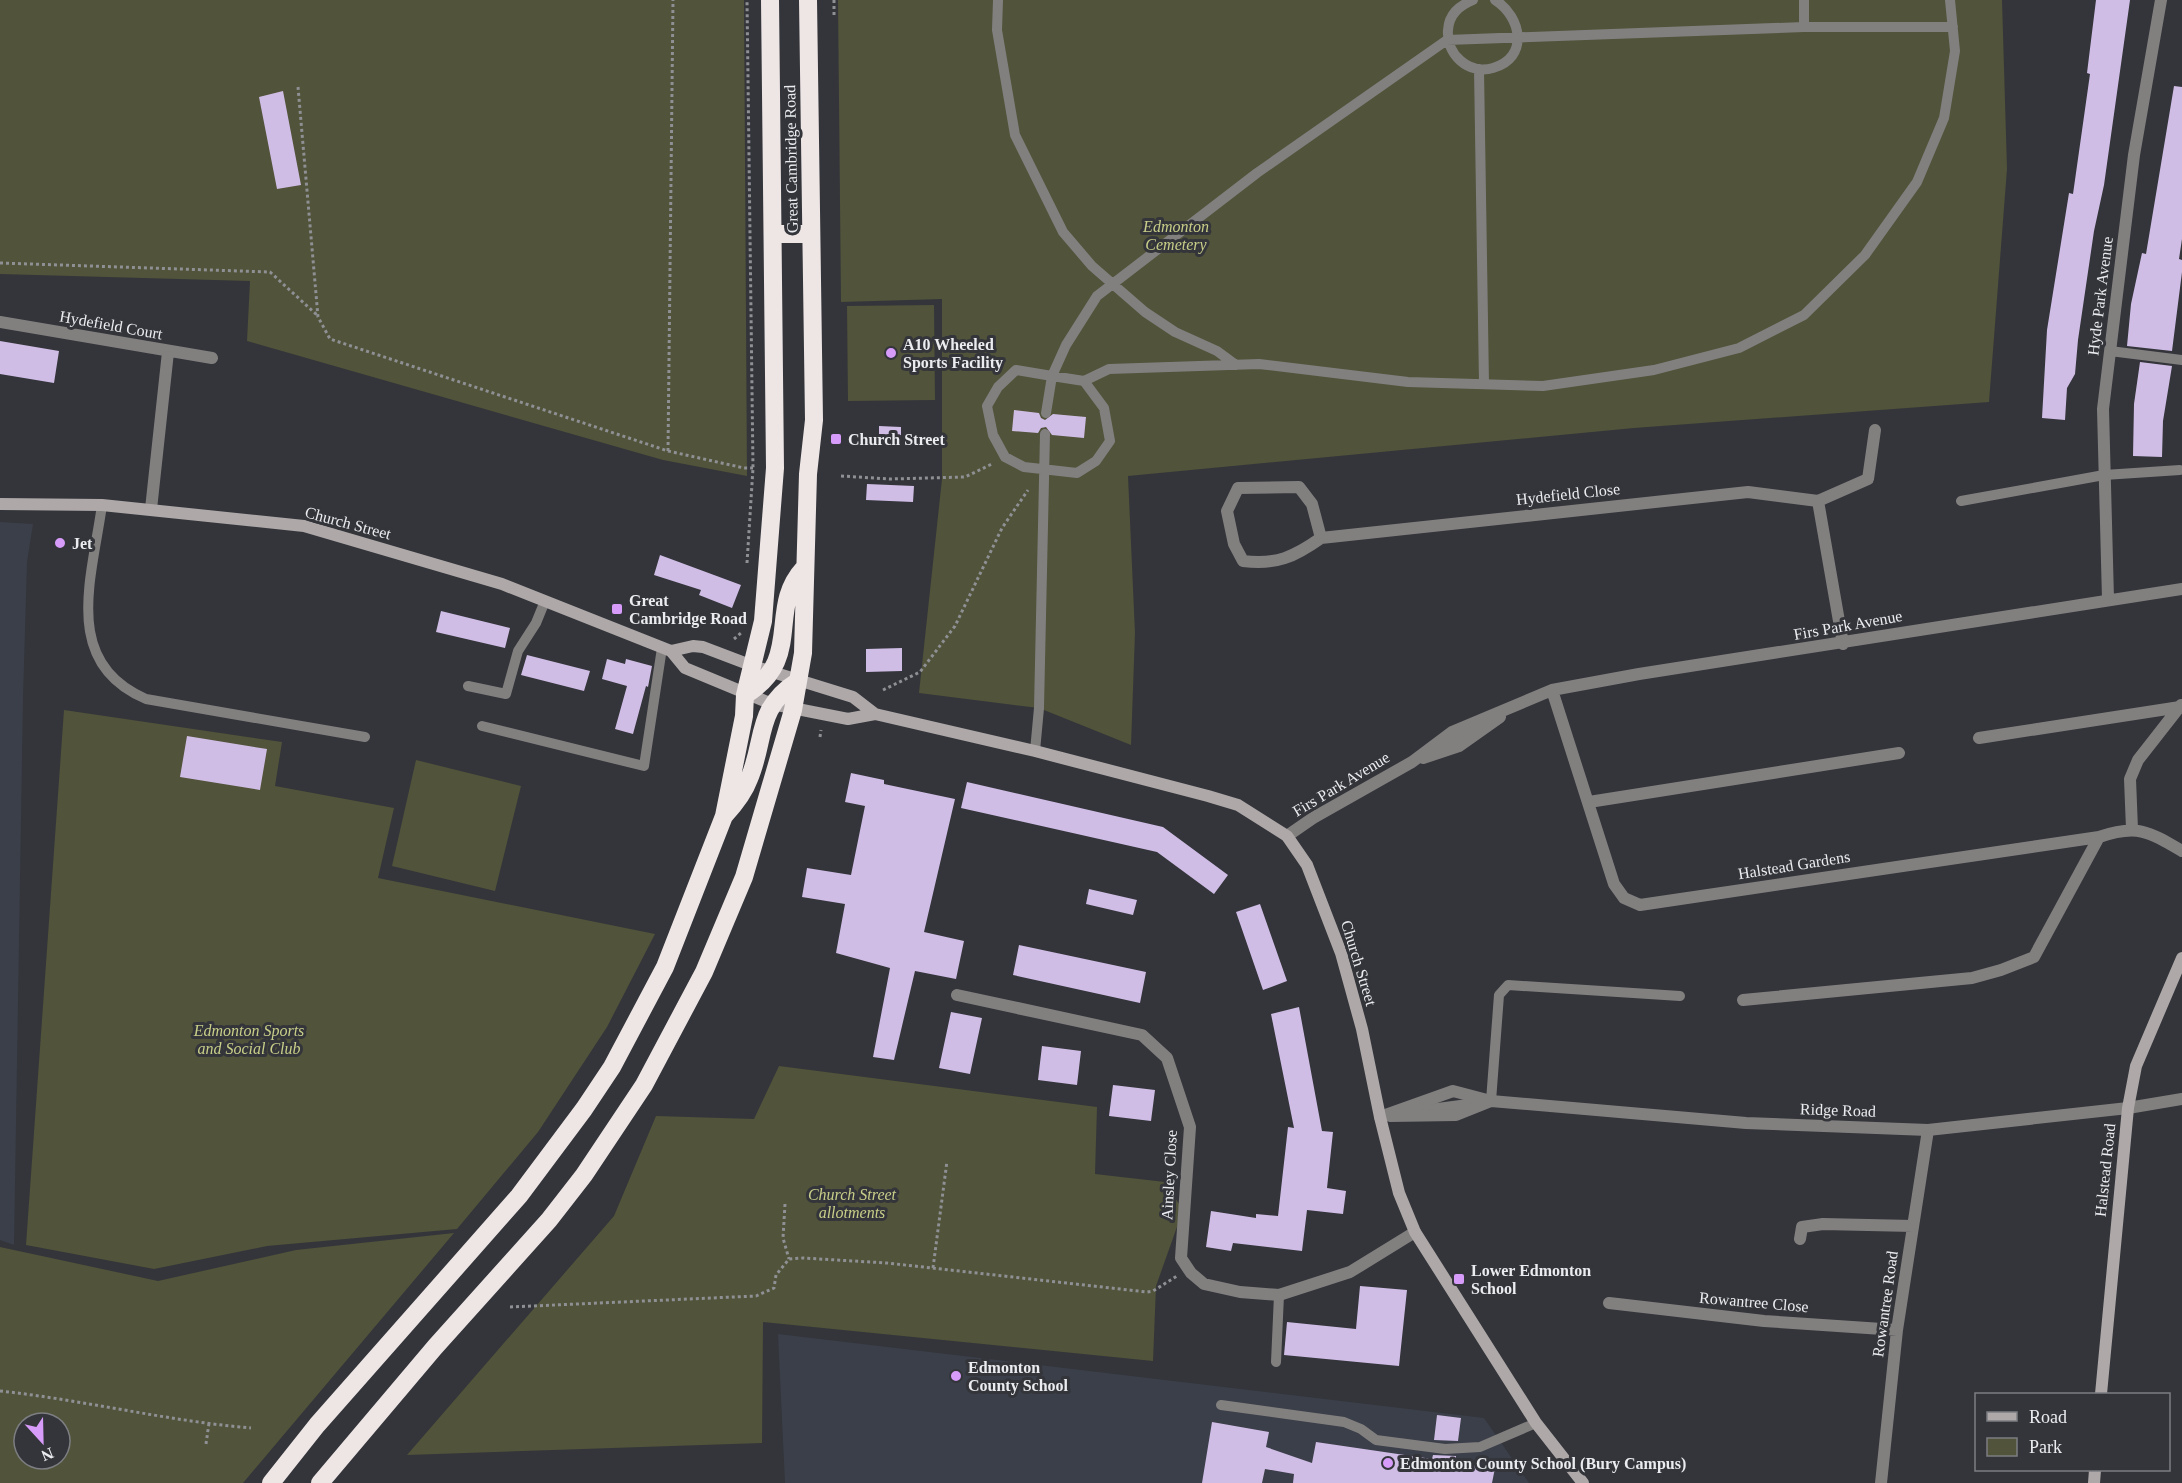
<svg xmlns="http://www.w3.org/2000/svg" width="2182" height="1483" font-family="Georgia,serif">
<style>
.built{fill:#3b3f49}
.green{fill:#51533a;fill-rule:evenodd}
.building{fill:#d0bde6}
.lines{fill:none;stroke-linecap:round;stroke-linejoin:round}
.path{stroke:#8e9094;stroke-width:3;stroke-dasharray:3 3;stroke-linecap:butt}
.lane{stroke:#827f7f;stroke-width:10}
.street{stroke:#827f7f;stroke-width:12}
.secondary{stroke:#aea8a8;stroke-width:12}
.highway{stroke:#eee5e5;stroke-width:18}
.poi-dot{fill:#d79bf9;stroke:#33353a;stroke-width:2}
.labels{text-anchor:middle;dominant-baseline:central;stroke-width:6;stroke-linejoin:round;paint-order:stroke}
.street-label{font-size:16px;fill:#eaecef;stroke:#33353a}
.park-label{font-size:16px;font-style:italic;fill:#c9ce88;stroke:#33353a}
.poi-label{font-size:16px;font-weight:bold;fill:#eaecef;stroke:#33353a;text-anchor:start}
</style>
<rect width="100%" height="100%" fill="#33353a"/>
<path class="built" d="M 0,522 L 33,524 L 27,562 L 23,698 L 14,1245 L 0,1240 Z
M 778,1334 L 1484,1418 L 1529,1483 L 785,1483 Z"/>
<path class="green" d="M 0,0 L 744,0 L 747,476 L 663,460 L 247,341 L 250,281 L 0,274 Z
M 838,0 L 2002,0 L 2007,169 L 1989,402 L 1634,428 L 1128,476 L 1135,633 L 1131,745 L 1039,708 L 919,693 L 942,479 L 942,299 L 841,302 Z
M 934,305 L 935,400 L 848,401 L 847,306 Z
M 64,710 L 282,742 L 275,786 L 394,808 L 378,878 L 655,934 L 607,1027 L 538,1132 L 457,1229 L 267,1246 L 154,1269 L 26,1245 Z
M 416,760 L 521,786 L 495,891 L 392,866 Z
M 779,1066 L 1097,1107 L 1095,1174 L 1165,1182 L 1183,1210 L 1156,1286 L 1153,1361 L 763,1322 L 762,1443 L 407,1455 L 614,1216 L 656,1116 L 754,1119 Z
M 454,1233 L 243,1483 L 0,1483 L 0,1247 L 158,1281 L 296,1250 ZM 24,1423 L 60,1423 L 60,1459 L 24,1459 Z"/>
<path class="building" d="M 2096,0 L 2130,0 L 2104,185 L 2094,231 L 2078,340 L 2075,374 L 2067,388 L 2065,420 L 2042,418 L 2047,330 L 2069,193 L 2073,194 L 2090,74 L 2087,73 Z
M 2174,86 L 2182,87 L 2182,239 L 2179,259 L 2182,260 L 2182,272 L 2172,351 L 2127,346 L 2131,304 L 2142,253 L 2146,254 Z
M 283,91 L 301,185 L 277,189 L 259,97 Z
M 0,341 L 59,351 L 54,383 L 0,374 Z
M 2140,362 L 2172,366 L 2163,421 L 2162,457 L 2133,456 L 2134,404 Z
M 1014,410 L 1039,413 L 1041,418 L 1045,420 L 1053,414 L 1086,417 L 1084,438 L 1052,435 L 1046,427 L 1041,428 L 1038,433 L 1012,431 Z
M 879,426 L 901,427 L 901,444 L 879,443 Z
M 867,484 L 914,486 L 913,502 L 866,500 Z
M 660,555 L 741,585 L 732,608 L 699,595 L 701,590 L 654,575 Z
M 441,611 L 510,628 L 505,648 L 436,632 Z
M 902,648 L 902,671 L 866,672 L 866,649 Z
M 527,655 L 590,671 L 584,691 L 521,675 Z
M 607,659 L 625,664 L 626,659 L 652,666 L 648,687 L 646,686 L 633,734 L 615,729 L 627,686 L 602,679 Z
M 187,736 L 267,749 L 260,790 L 180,777 Z
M 851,773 L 884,780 L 884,784 L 955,799 L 924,932 L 964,941 L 956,979 L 915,971 L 894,1060 L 873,1057 L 890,968 L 836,953 L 845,904 L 802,897 L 807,868 L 851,875 L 865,806 L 845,802 Z
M 967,782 L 1163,827 L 1228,875 L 1214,894 L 1157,852 L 961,808 Z
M 1089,889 L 1137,900 L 1133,915 L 1086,904 Z
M 1260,904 L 1287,981 L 1263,990 L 1236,912 Z
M 1019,945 L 1146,972 L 1140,1003 L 1013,975 Z
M 1299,1007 L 1322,1131 L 1333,1132 L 1327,1188 L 1346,1191 L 1343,1214 L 1307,1210 L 1302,1251 L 1233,1243 L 1231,1251 L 1206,1247 L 1211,1211 L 1256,1218 L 1256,1214 L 1278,1216 L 1288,1127 L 1294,1128 L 1271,1014 Z
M 951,1012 L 982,1018 L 970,1074 L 939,1068 Z
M 1042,1046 L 1081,1051 L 1077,1085 L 1038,1080 Z
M 1113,1085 L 1155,1090 L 1151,1121 L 1109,1116 Z
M 1360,1286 L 1407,1290 L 1399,1366 L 1284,1355 L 1287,1322 L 1356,1329 Z
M 1437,1415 L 1461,1418 L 1458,1441 L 1434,1440 Z
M 1212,1422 L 1269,1432 L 1266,1447 L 1312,1463 L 1316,1442 L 1432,1459 L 1433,1455 L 1456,1456 L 1456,1462 L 1495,1468 L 1492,1483 L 1293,1483 L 1294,1474 L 1265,1469 L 1262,1483 L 1202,1483 Z"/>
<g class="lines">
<path class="path" d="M 834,0 L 834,17
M 298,87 L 318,317 L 330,339 L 668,451 L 744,468 L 753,468
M 0,263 L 270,272 L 317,315
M 668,451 L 673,0
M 841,476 L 890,479 L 965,477 L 992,464
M 747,563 L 753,468 L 747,0
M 734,639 L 742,632
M 883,690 L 920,672 L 955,626 L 1002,528 L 1028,490
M 820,737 L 821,730
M 785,1204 L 783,1238 L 789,1259
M 933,1268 L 947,1161
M 510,1307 L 756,1296 L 774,1288 L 776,1275 L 789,1259 L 803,1258 L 887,1263 L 1147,1292 L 1153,1291 L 1177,1276
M 0,1391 C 84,1400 167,1421 251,1428
M 206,1444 L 209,1423"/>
<path class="lane" d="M 998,0 L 997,30 L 1015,135 L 1063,232 L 1092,266 L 1145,312 L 1175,332 L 1217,351 L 1236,365
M 1473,0 C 1459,6 1449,14 1448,30 C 1446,54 1468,75 1493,68 C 1529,58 1522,17 1495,0
M 1804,0 L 1804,27
M 1479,69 L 1484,384
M 2110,351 L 2182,360
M 1084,381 L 1109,369 L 1259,364 L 1408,382 L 1543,386 L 1654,370 L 1739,348 L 1804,315 L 1865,255 L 1917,182 L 1944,118 L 1955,51 L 1950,0
M 1046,413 L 1052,376 L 1084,381 L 1104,408 L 1110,441 L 1096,461 L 1077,473 L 1024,467 L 1005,457 L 993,435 L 987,406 L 998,387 L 1016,370 L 1052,376 L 1066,345 L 1097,296 L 1257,173 L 1447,40 L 1804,27 L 1953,27
M 1961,501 L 2104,475 L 2180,470
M 102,505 C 92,578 61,663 146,699 L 365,737
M 468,686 L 506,694 L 518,651 L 536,623 L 545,601
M 482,726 L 644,766 L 662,648
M 1436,749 L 1480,725
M 1035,751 L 1039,708 L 1045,434
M 1407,1112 L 1491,1101 L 1499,995 L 1508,985 L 1680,996
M 1276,1362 L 1279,1295
M 1221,1405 L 1344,1422 L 1361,1429 L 1376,1440 L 1445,1449 L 1480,1447 L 1536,1423"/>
<path class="street" d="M 0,322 L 212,358
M 1818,501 L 1843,644
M 151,509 L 168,352
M 1321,538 L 1312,504 L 1299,487 L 1238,488 L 1227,511 L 1234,544 L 1243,561 C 1277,565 1294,557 1321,538 L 1748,492 L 1818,501 L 1868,479 L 1875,430
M 2108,599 L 2103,409 L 2134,155 L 2161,0
M 1552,690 L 1614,884 L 1624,898 L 1640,905 L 2099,837 C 2137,824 2148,831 2182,851
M 1979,738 L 2180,707
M 1423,758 L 1459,746 L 1500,717
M 1589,802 L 1899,753
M 2132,829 L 2130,779 L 2138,760 L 2181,705
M 1287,836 L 1313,818 L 1412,762 L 1452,732 L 1552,690 L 1639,674 L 2182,589
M 957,995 L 1142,1035 L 1167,1058 L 1190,1127 L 1181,1258 L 1191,1273 L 1204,1284 L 1240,1292 L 1279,1295 L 1350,1272 L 1415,1232
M 1743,1000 L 1972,978 L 2001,970 L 2034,957 L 2099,837
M 1390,1116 L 1456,1115 L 1491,1101
M 1380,1117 L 1453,1091 L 1491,1101 L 1746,1123 L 1928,1130 L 2128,1108 L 2182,1099
M 1800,1239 L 1802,1227 L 1823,1224 L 1913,1226
M 1609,1303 L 1764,1321 L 1897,1330
M 1881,1483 L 1897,1330 L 1928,1130"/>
<path class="secondary" d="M 0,504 L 102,505 L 304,526 L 502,584 L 671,651 L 685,668 L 772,704 L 848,719 L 875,714 L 1035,751 L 1208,796 L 1238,805 L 1287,836 L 1307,865 L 1341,953 L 1362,1029 L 1380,1117 L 1399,1193 L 1415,1232 L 1536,1423 L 1583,1483
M 671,651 L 693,646 L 703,647 L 753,666 L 853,697 L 875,714
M 2101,1394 L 2128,1108 L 2136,1066 L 2182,958
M 2094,1483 L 2095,1470"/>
<path class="highway" d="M 773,234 L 811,234
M 745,695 C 805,659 766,609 804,568
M 725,815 C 735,804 744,793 749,779 C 766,739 755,708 798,681
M 271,1483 L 317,1425 L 519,1196 L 584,1109 L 612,1067 L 665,967 L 724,816 L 744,716 L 745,695 L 763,621 L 775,468 L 770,0
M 320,1483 L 435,1347 L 549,1220 L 584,1175 L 644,1085 L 704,972 L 744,877 L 793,710 L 803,653 L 808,474 L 814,420 L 808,0"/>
</g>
<g class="poi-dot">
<circle cx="891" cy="353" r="6"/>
<rect x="830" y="433" width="12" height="12" rx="3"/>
<circle cx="60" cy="543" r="6"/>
<rect x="611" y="603" width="12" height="12" rx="3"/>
<rect x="1453" y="1273" width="12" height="12" rx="3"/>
<circle cx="956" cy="1376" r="6"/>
<circle cx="1388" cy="1463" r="6"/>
</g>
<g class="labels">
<g class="street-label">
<text transform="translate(791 159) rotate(-91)">Great Cambridge Road</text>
<text transform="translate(2100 296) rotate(-83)">Hyde Park Avenue</text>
<text transform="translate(111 325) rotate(10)">Hydefield Court</text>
<text transform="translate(1568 494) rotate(-6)">Hydefield Close</text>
<text transform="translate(348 523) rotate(15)">Church Street</text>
<text transform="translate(1848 625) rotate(-10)">Firs Park Avenue</text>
<text transform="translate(1341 784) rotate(-31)">Firs Park Avenue</text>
<text transform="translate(1794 865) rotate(-9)">Halstead Gardens</text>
<text transform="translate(1359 963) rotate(73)">Church Street</text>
<text transform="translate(1838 1110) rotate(2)">Ridge Road</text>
<text transform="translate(2105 1170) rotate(-84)">Halstead Road</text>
<text transform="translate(1169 1175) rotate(-87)">Ainsley Close</text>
<text transform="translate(1754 1302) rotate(5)">Rowantree Close</text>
<text transform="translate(1885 1304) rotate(-82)">Rowantree Road</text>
</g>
<g class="park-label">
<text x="1176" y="226">Edmonton<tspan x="1176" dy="18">Cemetery</tspan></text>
<text x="249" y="1030">Edmonton Sports<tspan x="249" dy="18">and Social Club</tspan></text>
<text x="852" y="1194">Church Street<tspan x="852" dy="18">allotments</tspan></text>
</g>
<g class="poi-label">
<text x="903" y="344">A10 Wheeled<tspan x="903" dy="18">Sports Facility</tspan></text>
<text x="848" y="439">Church Street</text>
<text x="72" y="543">Jet</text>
<text x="629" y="600">Great<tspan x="629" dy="18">Cambridge Road</tspan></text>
<text x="1471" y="1270">Lower Edmonton<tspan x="1471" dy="18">School</tspan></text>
<text x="968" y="1367">Edmonton<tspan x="968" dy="18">County School</tspan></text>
<text x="1400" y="1463">Edmonton County School (Bury Campus)</text>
</g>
</g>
<rect x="1975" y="1393" width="195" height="78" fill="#33353a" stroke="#7c7e82" stroke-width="1.5"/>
<rect x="1987" y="1412" width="30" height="9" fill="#aea8a8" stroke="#7c7e82" stroke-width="1.5"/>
<text x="2029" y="1423" font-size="18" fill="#eaecef">Road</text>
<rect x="1987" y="1438" width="30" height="18" fill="#51533a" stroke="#7c7e82" stroke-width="1.5"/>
<text x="2029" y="1453" font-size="18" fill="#eaecef">Park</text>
<g transform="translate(42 1441) rotate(158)"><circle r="28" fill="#33353a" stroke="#7c7e82" stroke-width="1.5"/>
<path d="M0-4.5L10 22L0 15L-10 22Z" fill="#d79bf9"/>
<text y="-9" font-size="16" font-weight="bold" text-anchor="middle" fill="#eaecef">N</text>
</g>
</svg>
